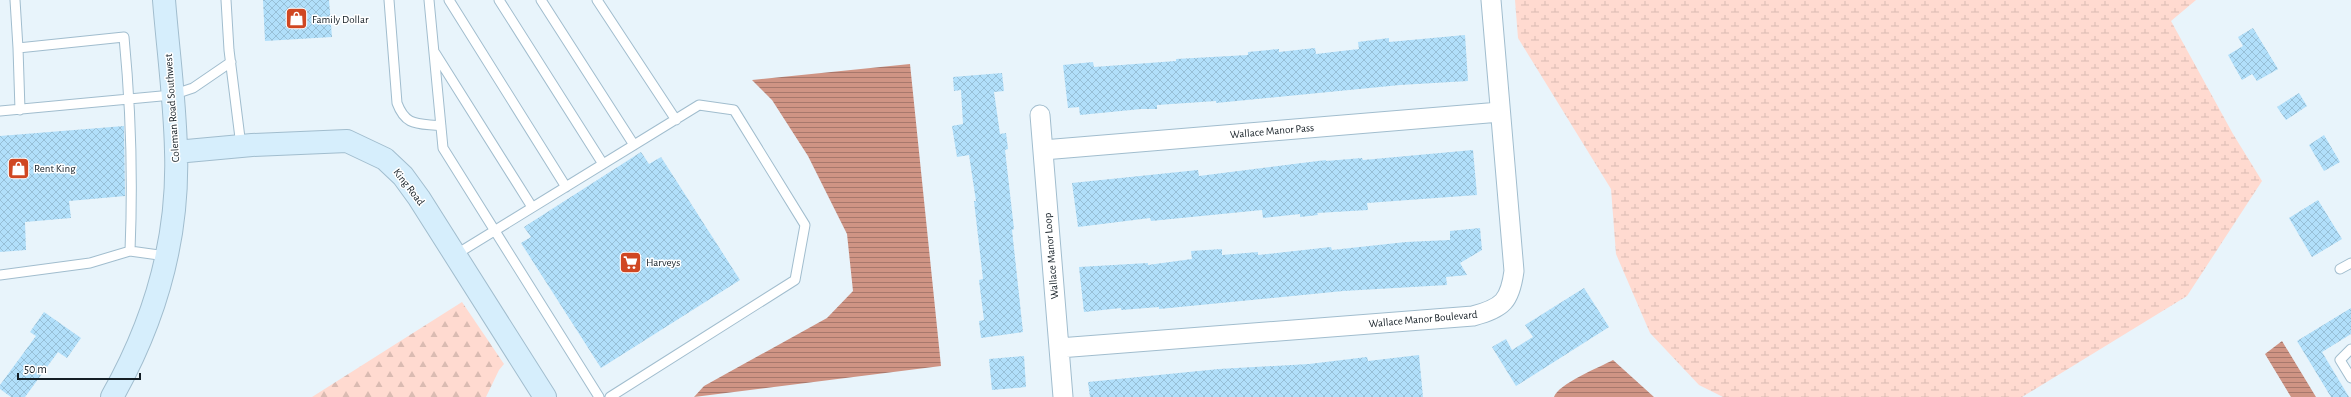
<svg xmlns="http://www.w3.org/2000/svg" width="2351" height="397" font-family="'Alegreya Sans',sans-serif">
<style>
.forest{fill:url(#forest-firs)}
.wetland{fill:url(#wetland-marsh)}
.water{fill:url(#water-rules)}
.building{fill:url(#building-cross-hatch)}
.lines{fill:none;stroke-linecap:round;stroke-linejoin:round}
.lane-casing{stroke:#a1bdce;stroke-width:11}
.street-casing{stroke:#a1bdce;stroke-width:21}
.secondary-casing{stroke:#a1bdce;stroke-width:24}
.lane{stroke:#fff;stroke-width:9}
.street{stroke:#fff;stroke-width:19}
.secondary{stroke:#d6eefc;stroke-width:22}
.labels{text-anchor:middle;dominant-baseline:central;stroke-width:3;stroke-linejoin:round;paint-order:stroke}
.poi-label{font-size:11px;fill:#141e25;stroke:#fff;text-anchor:start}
.street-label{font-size:11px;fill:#141e25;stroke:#fff}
</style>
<defs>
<pattern id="forest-firs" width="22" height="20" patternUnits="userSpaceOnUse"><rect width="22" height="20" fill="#ffdad0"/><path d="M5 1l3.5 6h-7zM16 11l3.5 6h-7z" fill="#dabbb2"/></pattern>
<pattern id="wetland-marsh" width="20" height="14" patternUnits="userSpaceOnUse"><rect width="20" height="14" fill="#ffdad0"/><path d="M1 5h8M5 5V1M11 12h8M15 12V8" fill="none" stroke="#dabbb2"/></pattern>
<pattern id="water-rules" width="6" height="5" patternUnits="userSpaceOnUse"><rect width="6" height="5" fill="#cf9484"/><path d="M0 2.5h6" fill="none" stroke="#a7786c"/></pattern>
<pattern id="building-cross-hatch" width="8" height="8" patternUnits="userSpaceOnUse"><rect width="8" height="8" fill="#b1dffa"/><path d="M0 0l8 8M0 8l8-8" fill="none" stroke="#97bfd6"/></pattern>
</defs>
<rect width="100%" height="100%" fill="#e8f4fb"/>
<path class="forest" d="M 462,302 L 504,364 L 499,370 L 486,397 L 312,397 Z"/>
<path class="wetland" d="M 1515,0 L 2196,0 L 2171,21 L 2233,134 L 2262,181 L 2187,296 L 2022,397 L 1723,397 L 1699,385 L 1650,333 L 1616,254 L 1611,189 L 1518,38 Z"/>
<path class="water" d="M 910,64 L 941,366 L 694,397 L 704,386 L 827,318 L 853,291 L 847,234 L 808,156 L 772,100 L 752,80 Z
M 2282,341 L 2316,397 L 2291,397 L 2265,354 Z
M 1613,360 L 1654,397 L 1554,397 C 1558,384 1600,367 1613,360 Z"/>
<path class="building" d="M 263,0 L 329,0 L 332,37 L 265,41 Z
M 2253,28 L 2278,69 L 2257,81 L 2252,74 L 2242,80 L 2228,55 L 2243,46 L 2238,37 Z
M 1465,35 L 1468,81 L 1400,85 L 1216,103 L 1216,101 L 1157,105 L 1157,109 L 1141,109 L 1080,115 L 1079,107 L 1068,108 L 1063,65 L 1093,62 L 1094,67 L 1176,61 L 1176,59 L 1248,55 L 1248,52 L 1279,49 L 1279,52 L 1315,48 L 1316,54 L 1359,49 L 1358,42 L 1389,38 L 1389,42 Z
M 1002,73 L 1004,91 L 994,92 L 1000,134 L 1006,133 L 1008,149 L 1005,150 L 1014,229 L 1012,230 L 1023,332 L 981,338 L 979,321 L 984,320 L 979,280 L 983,279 L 974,201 L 976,201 L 969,155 L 957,157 L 952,126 L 963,124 L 961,90 L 954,91 L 953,77 Z
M 2299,93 L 2307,106 L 2286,120 L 2277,107 Z
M 124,126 L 125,196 L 69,201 L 71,218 L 25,222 L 26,250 L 0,252 L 0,136 Z
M 2324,135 L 2340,162 L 2324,171 L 2309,145 Z
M 1473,150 L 1477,195 L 1367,203 L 1368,210 L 1317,213 L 1318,215 L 1300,217 L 1300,214 L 1263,218 L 1262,210 L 1151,221 L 1150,218 L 1078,227 L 1072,183 L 1198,170 L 1199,176 L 1326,160 L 1326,161 L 1362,158 L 1363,160 Z
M 641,152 L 649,164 L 661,157 L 740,280 L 601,368 L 521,243 L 531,237 L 524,227 Z
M 2318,200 L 2342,239 L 2312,257 L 2289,218 Z
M 1480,228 L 1482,250 L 1460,263 L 1467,275 L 1446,277 L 1447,285 L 1343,291 L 1159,309 L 1159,307 L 1121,310 L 1121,308 L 1084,312 L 1079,267 L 1148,263 L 1148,265 L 1192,259 L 1191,251 L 1222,249 L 1222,255 L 1258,252 L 1258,255 L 1331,247 L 1332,250 L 1406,242 L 1450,240 L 1450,231 Z
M 1584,288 L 1609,327 L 1516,386 L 1492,347 L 1506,339 L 1512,350 L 1533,337 L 1525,325 Z
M 2351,308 L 2351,334 L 2322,352 L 2349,397 L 2331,397 L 2297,341 Z
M 44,312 L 81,338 L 67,358 L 58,352 L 25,397 L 11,397 L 0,389 L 0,385 L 36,336 L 30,332 Z
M 1419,355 L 1423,397 L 1090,397 L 1088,382 L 1219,369 L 1309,364 L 1367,357 L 1368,361 Z
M 1024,356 L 1026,387 L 992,390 L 989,359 Z"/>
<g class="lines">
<defs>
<path id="lane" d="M 15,0 L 18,48 L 124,37 C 131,109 133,179 130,251
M 226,0 L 229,50 L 241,146
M 389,0 L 397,103 C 406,127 418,123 441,126
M 429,0 L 443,148 L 599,397
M 449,0 L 566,187
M 499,0 L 603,164
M 541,0 L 634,145
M 597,0 L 676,120
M 18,48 L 20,110
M 435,53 L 532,207
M 0,111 L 172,95 L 193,88 L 231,62
M 455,255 L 699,105 L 734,110 L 805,225 L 795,280 L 610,397
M 2340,269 L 2351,263
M 0,275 L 90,263 L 130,251 L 166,256
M 2351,349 L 2340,360 L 2351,378"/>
<path id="street" d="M 1040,115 L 1063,397
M 1043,150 L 1500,112
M 1059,348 L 1473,316 C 1503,308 1510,301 1514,271 L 1491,0"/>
<path id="secondary" d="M 176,152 L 252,145 L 347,141 L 385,159 L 403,176 L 419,198 L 545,397
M 112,397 C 155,321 179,238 176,151 C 175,101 168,50 164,0"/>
</defs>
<use href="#lane" class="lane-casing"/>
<use href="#street" class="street-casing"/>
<use href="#secondary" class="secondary-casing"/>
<use href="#lane" class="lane"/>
<use href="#street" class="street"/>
<use href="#secondary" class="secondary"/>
</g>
<defs>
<symbol id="shop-square" viewBox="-11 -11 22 22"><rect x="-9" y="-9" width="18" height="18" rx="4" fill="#d04722" stroke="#fff"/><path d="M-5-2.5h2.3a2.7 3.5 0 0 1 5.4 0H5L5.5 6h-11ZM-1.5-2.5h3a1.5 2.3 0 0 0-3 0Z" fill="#fff"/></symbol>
<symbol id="supermarket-square" viewBox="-11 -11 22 22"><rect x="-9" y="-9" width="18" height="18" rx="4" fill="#d04722" stroke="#fff"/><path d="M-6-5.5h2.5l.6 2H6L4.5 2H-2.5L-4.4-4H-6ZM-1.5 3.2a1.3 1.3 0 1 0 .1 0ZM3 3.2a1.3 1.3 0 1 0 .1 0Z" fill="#fff"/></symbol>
</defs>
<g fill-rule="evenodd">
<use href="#shop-square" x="284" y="6" width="25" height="25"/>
<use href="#shop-square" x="6" y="156" width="25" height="25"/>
<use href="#supermarket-square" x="618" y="250" width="25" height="25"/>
</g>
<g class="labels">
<g class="poi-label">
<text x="312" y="19">Family Dollar</text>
<text x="34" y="168">Rent King</text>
<text x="646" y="262">Harveys</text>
</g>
<g class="street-label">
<text transform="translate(172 108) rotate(-94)">Coleman Road Southwest</text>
<text transform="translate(1272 131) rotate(-5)">Wallace Manor Pass</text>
<text transform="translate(409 187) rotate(52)">King Road</text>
<text transform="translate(1051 256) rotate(-95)">Wallace Manor Loop</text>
<text transform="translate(1423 319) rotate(-5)">Wallace Manor Boulevard</text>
</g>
</g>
<path d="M18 373v6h122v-6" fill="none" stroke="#141e25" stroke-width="2"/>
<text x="24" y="373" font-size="12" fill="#141e25" stroke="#ffffff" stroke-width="3" paint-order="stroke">50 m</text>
</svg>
